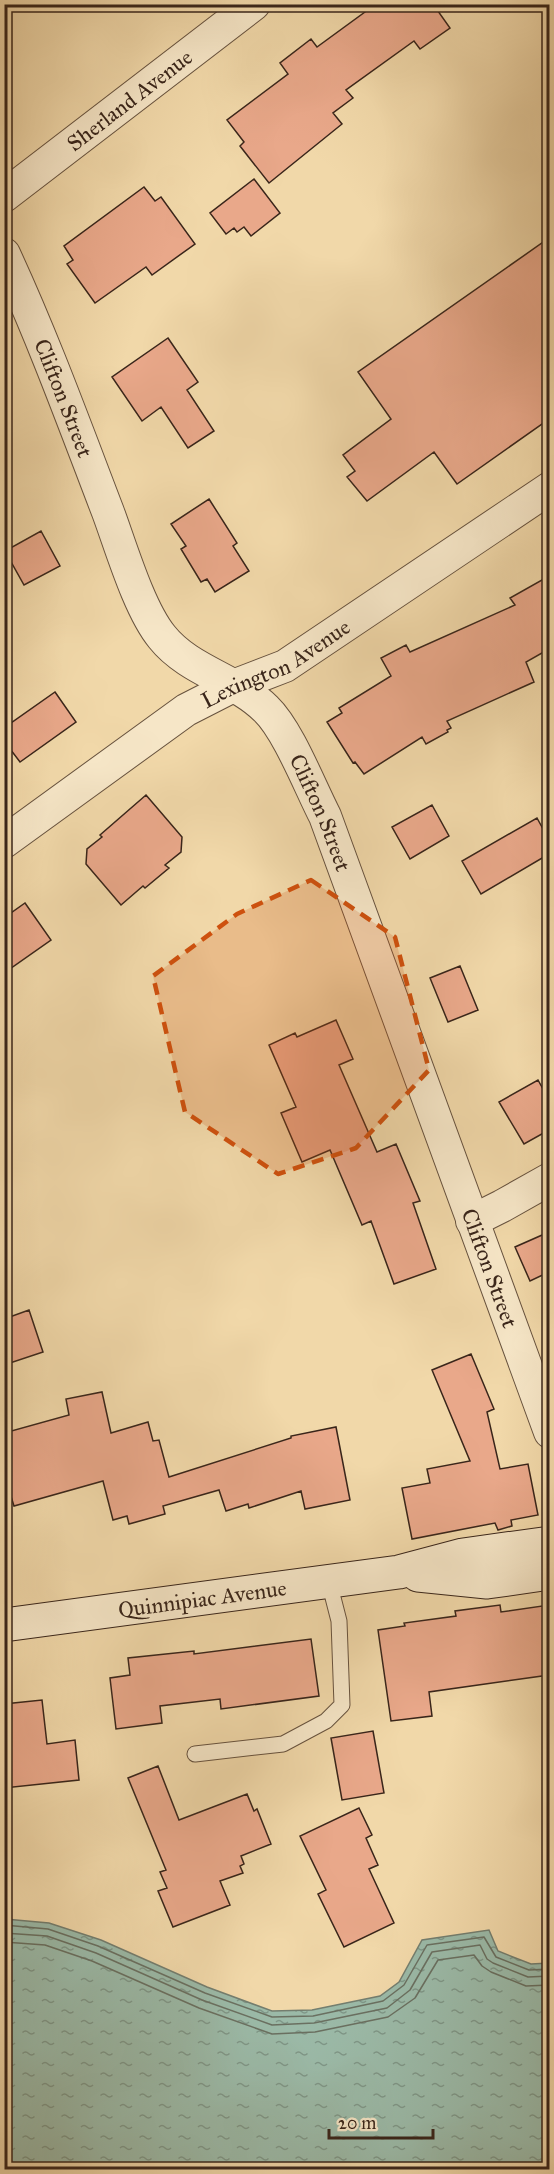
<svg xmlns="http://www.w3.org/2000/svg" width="554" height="2174" font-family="'IM FELL Great Primer',serif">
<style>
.water{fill:url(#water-ripples);stroke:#747e6f;stroke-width:1.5}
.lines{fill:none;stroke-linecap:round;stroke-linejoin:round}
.shore{stroke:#6a7061;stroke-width:1.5}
.building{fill:#e9a88a;stroke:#39251a;stroke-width:1.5}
.service-casing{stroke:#67523e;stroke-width:17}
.minor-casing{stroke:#67523e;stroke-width:34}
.secondary-casing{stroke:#39251a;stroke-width:35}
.service{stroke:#f6e6c7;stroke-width:15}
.minor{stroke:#f6e6c7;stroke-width:32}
.secondary{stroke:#f6e6c7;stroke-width:33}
.marked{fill:#ce510e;fill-opacity:0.2;stroke:#ce510e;stroke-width:4.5;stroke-dasharray:12 8;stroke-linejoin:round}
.labels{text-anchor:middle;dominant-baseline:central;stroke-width:5;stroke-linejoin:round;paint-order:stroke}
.street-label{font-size:22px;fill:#39251a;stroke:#f6e6c7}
</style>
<defs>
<pattern id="water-ripples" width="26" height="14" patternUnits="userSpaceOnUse" patternTransform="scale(1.5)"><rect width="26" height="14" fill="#9bbaa8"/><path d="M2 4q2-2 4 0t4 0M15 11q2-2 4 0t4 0" fill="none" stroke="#7f9788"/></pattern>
</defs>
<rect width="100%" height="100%" fill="#f1d8a9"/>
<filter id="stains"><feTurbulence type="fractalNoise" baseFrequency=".00333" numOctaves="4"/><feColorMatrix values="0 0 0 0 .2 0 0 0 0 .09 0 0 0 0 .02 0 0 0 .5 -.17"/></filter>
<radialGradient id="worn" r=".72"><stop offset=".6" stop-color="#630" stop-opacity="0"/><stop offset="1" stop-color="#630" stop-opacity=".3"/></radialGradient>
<path class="water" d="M 5,1919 L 49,1923 L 101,1940 L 207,1987 L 272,2011 L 312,2010 L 380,1996 L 399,1982 L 422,1940 L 489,1930 L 498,1951 L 531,1964 L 549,1963 L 549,2169 L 5,2169 Z"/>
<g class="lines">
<path class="shore" d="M 4,1925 L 48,1929 L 98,1946 L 205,1993 L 272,2017 L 313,2016 L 383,2001 L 404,1985 L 427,1945 L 484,1937 L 496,1957 L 529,1970 L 550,1969
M 4,1933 L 47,1936 L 96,1953 L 202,2000 L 272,2025 L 314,2023 L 387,2008 L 410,1990 L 432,1952 L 480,1945 L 487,1959 L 493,1963 L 528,1977 L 550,1976
M 4,1942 L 45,1945 L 92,1961 L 199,2008 L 272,2034 L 315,2032 L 388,2017 L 415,1998 L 438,1960 L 474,1955 L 482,1966 L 491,1972 L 526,1986 L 550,1985"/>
</g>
<path class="building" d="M 376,4 L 433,4 L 450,28 L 420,49 L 414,41 L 346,90 L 353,98 L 333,113 L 342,124 L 269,183 L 240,146 L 244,142 L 227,120 L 288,74 L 280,63 L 311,39 L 317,47 Z
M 254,179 L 280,213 L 251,236 L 244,227 L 237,232 L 234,228 L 226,234 L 210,213 Z
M 144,187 L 155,201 L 161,197 L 195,244 L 152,275 L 146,267 L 95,303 L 67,264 L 73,260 L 64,246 Z
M 549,238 L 549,419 L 457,484 L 434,452 L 367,501 L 347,477 L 355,471 L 343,455 L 391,419 L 358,372 Z
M 168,338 L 198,382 L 187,390 L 214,431 L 188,448 L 161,407 L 142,421 L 112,377 Z
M 209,499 L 237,543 L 233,546 L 249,571 L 215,592 L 207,579 L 201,582 L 181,549 L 186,546 L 171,524 Z
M 41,531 L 60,566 L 24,585 L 5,551 Z
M 549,576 L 549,649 L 526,662 L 534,682 L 447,721 L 451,728 L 447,730 L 448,732 L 426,744 L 422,737 L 364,774 L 355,762 L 353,763 L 327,722 L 342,713 L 339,708 L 391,676 L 381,658 L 406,645 L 410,652 L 515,605 L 510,598 Z
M 55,692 L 76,722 L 20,762 L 4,741 L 4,728 Z
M 146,795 L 182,837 L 181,852 L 165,865 L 169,868 L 145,888 L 143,886 L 121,905 L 86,864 L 87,849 L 102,837 L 100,835 Z
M 432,805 L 449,836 L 410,859 L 392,827 Z
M 537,818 L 549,840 L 549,854 L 481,894 L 462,861 Z
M 25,903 L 51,940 L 4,973 L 4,918 Z
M 460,966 L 478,1010 L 448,1022 L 430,978 Z
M 336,1020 L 353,1059 L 339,1065 L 377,1152 L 396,1144 L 420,1201 L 413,1203 L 436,1269 L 394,1284 L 371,1221 L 362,1225 L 330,1150 L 302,1162 L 281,1113 L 296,1107 L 269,1045 L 295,1033 L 297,1037 Z
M 538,1080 L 549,1100 L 549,1130 L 524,1144 L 499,1102 Z
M 549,1232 L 549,1272 L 530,1281 L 515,1247 Z
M 29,1310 L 43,1352 L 4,1365 L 4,1319 Z
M 471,1354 L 494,1409 L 487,1412 L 500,1469 L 528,1464 L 538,1515 L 511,1520 L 512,1526 L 498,1530 L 495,1523 L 412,1539 L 402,1488 L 430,1483 L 427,1469 L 470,1461 L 432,1370 Z
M 102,1392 L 111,1433 L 148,1422 L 153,1441 L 159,1440 L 169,1477 L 291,1438 L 291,1436 L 336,1427 L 350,1500 L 305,1509 L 301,1491 L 249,1508 L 248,1504 L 226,1511 L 219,1490 L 163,1506 L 165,1514 L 129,1524 L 127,1516 L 113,1520 L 103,1481 L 14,1506 L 4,1474 L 4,1433 L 69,1415 L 66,1399 Z
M 500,1605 L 501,1612 L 549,1605 L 549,1675 L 429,1692 L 432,1716 L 391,1721 L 378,1630 L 405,1626 L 404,1623 L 456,1616 L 455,1611 Z
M 311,1639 L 319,1696 L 221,1709 L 220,1699 L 160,1706 L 162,1723 L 116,1729 L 110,1678 L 130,1675 L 128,1658 L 194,1651 L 194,1654 Z
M 42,1700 L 47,1744 L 75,1740 L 79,1780 L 4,1788 L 4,1704 Z
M 373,1731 L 384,1793 L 342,1800 L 331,1738 Z
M 158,1766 L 179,1820 L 247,1794 L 254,1811 L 257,1809 L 271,1844 L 241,1856 L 244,1864 L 240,1866 L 243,1873 L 220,1881 L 230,1905 L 173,1927 L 158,1891 L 167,1888 L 160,1872 L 166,1870 L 128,1778 Z
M 359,1808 L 372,1835 L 366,1838 L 378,1865 L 369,1869 L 394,1923 L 344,1947 L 318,1894 L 326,1890 L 300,1836 Z"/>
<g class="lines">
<defs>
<path id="service" d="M 195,1754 L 283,1744 L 326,1721 L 342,1705 L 339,1621 L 329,1582"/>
<g id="minor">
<path id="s1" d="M 4,196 L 254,4"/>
<path id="s2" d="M 4,254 C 43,338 75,426 108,512 C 121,547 139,609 162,637 C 189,671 236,679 266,709 C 288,730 310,787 325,816 L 550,1432"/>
<path id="s3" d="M 4,842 L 186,710 L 233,686 L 285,666 L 550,488"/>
<path d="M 472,1221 L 502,1206 L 550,1179"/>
</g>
<g id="secondary">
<path d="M 418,1575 L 487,1582 L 550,1573"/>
<path id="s4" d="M 4,1625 L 399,1572 L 463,1555 L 550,1543"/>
</g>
</defs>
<use href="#service" class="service-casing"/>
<use href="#minor" class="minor-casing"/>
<use href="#secondary" class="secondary-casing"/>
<use href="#service" class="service"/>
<use href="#minor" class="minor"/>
<use href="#secondary" class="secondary"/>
</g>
<path class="marked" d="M 311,880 L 395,937 L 429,1070 L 356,1148 L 278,1174 L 185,1112 L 153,976 L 237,914 Z"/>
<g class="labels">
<g class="street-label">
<text stroke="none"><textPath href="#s1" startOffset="158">Sherland Avenue</textPath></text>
<text stroke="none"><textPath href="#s2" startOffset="156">Clifton Street</textPath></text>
<text stroke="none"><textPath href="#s3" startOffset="326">Lexington Avenue</textPath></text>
<text stroke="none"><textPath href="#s2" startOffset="660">Clifton Street</textPath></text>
<text stroke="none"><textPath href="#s2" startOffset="1146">Clifton Street</textPath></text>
<text stroke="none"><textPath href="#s4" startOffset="200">Quinnipiac Avenue</textPath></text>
</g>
</g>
<rect width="554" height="2174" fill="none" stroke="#f1d8a9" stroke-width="24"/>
<rect x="6" y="6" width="542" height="2162" fill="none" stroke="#39251a" stroke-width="3"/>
<rect x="12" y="12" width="530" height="2150" fill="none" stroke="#39251a" stroke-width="1.5"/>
<path d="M329 2129v9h104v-9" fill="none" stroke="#39251a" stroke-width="3"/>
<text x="338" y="2129" font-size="18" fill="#39251a" stroke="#f6e6c7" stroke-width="4.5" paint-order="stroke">20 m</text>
<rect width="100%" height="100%" filter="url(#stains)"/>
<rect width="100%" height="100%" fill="url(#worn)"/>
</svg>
